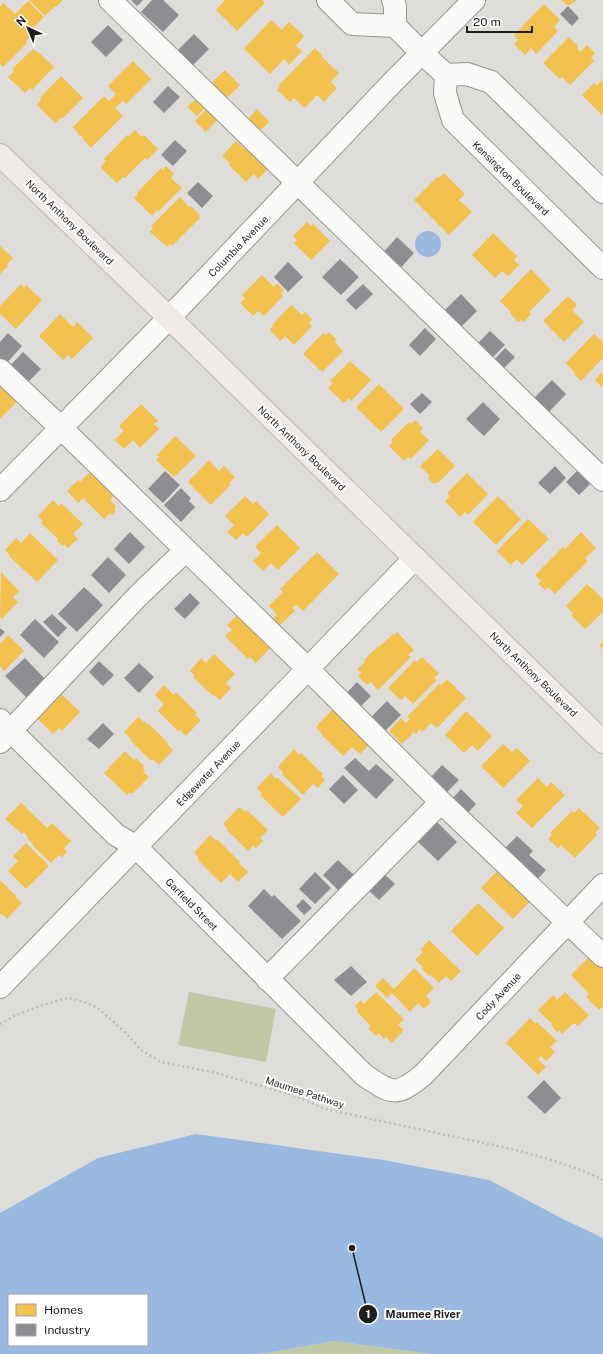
<svg xmlns="http://www.w3.org/2000/svg" width="603" height="1354" font-family="'Public Sans',sans-serif">
<style>
.green{fill:#c1c8a5}
.water{fill:#99b9e0;fill-rule:evenodd}
.homes{fill:#f2c14e}
.industry{fill:#8d8d92}
.lines{fill:none;stroke-linecap:round;stroke-linejoin:round}
.minor-casing{stroke:#969492;stroke-width:24}
.major-casing{stroke:#bab9b7;stroke-width:24}
.path{stroke:#bebdbd;stroke-width:2.5;stroke-dasharray:2 3;stroke-linecap:butt}
.minor{stroke:#fafaf9;stroke-width:22}
.major{stroke:#f0ebe9;stroke-width:22}
.labels{text-anchor:middle;dominant-baseline:central;stroke-width:4;stroke-linejoin:round;paint-order:stroke}
.street-label{font-size:10px;fill:#1e1d1b;stroke:#fff}
.leader{fill:none;stroke:#1e1d1b;stroke-width:1.5}
.callout-dot{fill:#1e1d1b;stroke:#fff;stroke-width:1.5}
.mark-label{font-size:12px;text-anchor:middle;font-weight:bold;fill:#fff}
.callout-label{font-size:11px;text-anchor:middle;font-weight:bold;fill:#1e1d1b;stroke:#fff;stroke-width:4;stroke-linejoin:round;paint-order:stroke}
</style>
<rect width="100%" height="100%" fill="#dfddda"/>
<path class="green" d="M 189,992 L 276,1009 L 266,1062 L 178,1045 Z
M 335,1341 L 430,1354 L 254,1354 L 267,1353 Z"/>
<path class="water" d="M415 244a13 13 0 1 1 26 0a13 13 0 1 1-26 0Z
M 196,1134 L 383,1160 L 489,1180 L 563,1219 L 603,1238 L 603,1354 L 430,1354 L 335,1341 L 267,1353 L 254,1354 L 0,1354 L 0,1213 L 98,1158 ZM 9,1295 L 147,1295 L 147,1345 L 9,1345 Z"/>
<path class="homes" d="M 29,0 L 63,0 L 56,7 L 55,6 L 45,16 Z
M 225,0 L 262,0 L 265,3 L 237,31 L 216,10 Z
M 561,0 L 577,0 L 568,6 Z
M 28,1 L 44,17 L 30,31 L 33,34 L 26,41 L 27,43 L 3,67 L 0,64 L 0,7 L 3,3 L 15,14 Z
M 544,4 L 560,20 L 554,27 L 558,31 L 536,54 L 531,48 L 525,55 L 514,44 L 518,40 L 514,35 Z
M 271,20 L 282,30 L 289,22 L 304,36 L 296,46 L 302,51 L 289,65 L 284,59 L 270,74 L 244,49 Z
M 569,37 L 578,46 L 577,48 L 580,52 L 587,45 L 595,53 L 591,58 L 594,61 L 570,85 L 562,77 L 560,79 L 543,63 Z
M 315,48 L 322,55 L 321,56 L 339,73 L 331,82 L 337,88 L 324,102 L 317,95 L 305,108 L 294,98 L 290,102 L 277,90 L 280,86 L 279,85 Z
M 33,49 L 35,51 L 37,51 L 54,67 L 32,90 L 30,88 L 25,93 L 8,77 L 14,71 L 12,69 Z
M 133,61 L 151,79 L 126,104 L 123,101 L 115,108 L 123,116 L 91,148 L 82,138 L 83,137 L 82,135 L 80,136 L 73,127 L 104,96 L 109,101 L 116,94 L 108,86 Z
M 225,70 L 240,85 L 222,103 L 207,87 Z
M 61,76 L 83,98 L 63,118 L 62,117 L 55,123 L 37,105 L 41,100 L 40,98 Z
M 603,79 L 603,116 L 582,95 L 594,83 L 597,85 Z
M 198,97 L 207,105 L 197,116 L 187,107 Z
M 210,105 L 221,116 L 206,132 L 195,121 Z
M 257,109 L 269,122 L 259,132 L 247,120 Z
M 135,130 L 142,137 L 144,135 L 158,149 L 147,160 L 145,158 L 125,178 L 123,177 L 117,183 L 100,167 L 106,161 L 104,159 L 127,135 L 129,136 Z
M 236,141 L 244,148 L 249,143 L 272,165 L 258,179 L 254,174 L 246,182 L 228,164 L 230,163 L 222,156 Z
M 166,166 L 174,174 L 171,178 L 182,188 L 158,212 L 157,210 L 152,216 L 134,198 L 138,194 L 137,193 L 161,168 L 163,170 Z
M 444,173 L 465,194 L 459,200 L 472,212 L 449,235 L 414,200 L 437,177 L 439,178 Z
M 180,197 L 189,207 L 191,206 L 200,215 L 199,216 L 200,218 L 172,246 L 170,244 L 167,247 L 150,232 L 153,228 L 151,226 Z
M 307,222 L 311,226 L 313,224 L 330,241 L 311,260 L 294,243 L 297,240 L 293,236 Z
M 493,233 L 517,256 L 514,260 L 519,265 L 508,276 L 502,271 L 495,278 L 472,255 Z
M 0,246 L 13,258 L 7,264 L 8,266 L 0,274 Z
M 531,269 L 551,290 L 529,312 L 531,314 L 524,322 L 522,320 L 518,322 L 510,313 L 511,312 L 500,301 Z
M 262,275 L 274,287 L 277,283 L 284,290 L 281,293 L 283,296 L 264,316 L 258,311 L 253,316 L 240,303 L 245,298 L 242,295 Z
M 21,284 L 24,288 L 26,285 L 42,300 L 16,329 L 0,314 L 0,306 Z
M 568,296 L 577,305 L 572,310 L 584,322 L 564,342 L 543,321 Z
M 291,305 L 302,315 L 305,312 L 312,319 L 309,323 L 312,326 L 294,345 L 285,336 L 280,341 L 270,330 L 273,326 L 272,325 Z
M 60,314 L 73,327 L 77,322 L 93,338 L 72,359 L 68,355 L 63,360 L 39,336 Z
M 329,332 L 337,340 L 335,342 L 343,351 L 322,372 L 303,354 L 323,333 L 326,335 Z
M 594,334 L 603,342 L 603,358 L 581,381 L 574,374 L 575,373 L 566,363 Z
M 350,361 L 371,380 L 351,401 L 349,398 L 344,403 L 328,388 L 333,383 L 330,381 Z
M 603,371 L 603,388 L 595,380 Z
M 0,382 L 18,400 L 0,419 Z
M 379,384 L 404,409 L 381,432 L 356,407 Z
M 141,404 L 158,421 L 154,424 L 159,429 L 140,448 L 133,440 L 124,449 L 114,440 L 124,431 L 119,426 Z
M 415,420 L 423,428 L 420,432 L 429,440 L 411,459 L 408,457 L 404,461 L 389,446 L 393,441 L 391,440 L 409,422 L 411,424 Z
M 175,436 L 196,456 L 174,477 L 156,460 L 159,457 L 157,455 Z
M 438,449 L 455,466 L 438,483 L 437,482 L 434,484 L 428,478 L 430,476 L 420,466 Z
M 209,460 L 219,471 L 224,466 L 235,477 L 229,483 L 231,484 L 211,505 L 188,482 Z
M 92,470 L 117,493 L 110,500 L 116,506 L 114,509 L 116,511 L 112,515 L 110,513 L 104,519 L 83,498 L 78,503 L 67,491 L 78,480 L 80,482 Z
M 467,473 L 488,494 L 468,515 L 465,512 L 460,517 L 445,501 L 450,496 L 447,493 Z
M 245,496 L 253,504 L 256,501 L 269,514 L 247,537 L 243,533 L 236,540 L 227,532 L 234,525 L 225,516 Z
M 498,496 L 521,519 L 496,545 L 473,522 Z
M 53,500 L 58,506 L 61,503 L 83,524 L 73,534 L 78,539 L 68,548 L 64,544 L 63,546 L 57,541 L 58,539 L 41,523 L 43,521 L 38,516 Z
M 528,519 L 549,539 L 522,565 L 517,559 L 511,565 L 497,551 Z
M 277,525 L 300,548 L 278,570 L 271,563 L 263,571 L 253,561 L 261,553 L 255,547 Z
M 581,532 L 596,548 L 585,558 L 588,561 L 555,594 L 548,587 L 545,590 L 538,584 L 541,581 L 535,575 L 563,547 L 565,549 Z
M 30,533 L 58,560 L 37,582 L 9,556 L 10,555 L 5,550 L 16,538 L 21,543 Z
M 317,552 L 339,574 L 303,611 L 296,605 L 292,608 L 295,611 L 278,627 L 271,620 L 277,615 L 269,606 L 283,592 L 280,589 Z
M 1,572 L 19,591 L 13,597 L 18,602 L 2,619 L 0,617 Z
M 587,584 L 603,599 L 603,612 L 585,629 L 571,615 L 573,613 L 566,606 Z
M 236,616 L 240,620 L 243,618 L 267,641 L 265,643 L 270,648 L 256,663 L 250,657 L 248,659 L 225,636 L 232,630 L 227,625 Z
M 397,632 L 414,650 L 408,655 L 411,657 L 378,690 L 371,682 L 367,685 L 358,676 L 361,673 L 357,669 L 365,662 L 364,660 L 378,646 L 379,647 L 393,634 L 394,635 Z
M 8,635 L 24,651 L 4,671 L 0,666 L 0,644 Z
M 603,641 L 603,649 L 599,645 Z
M 214,654 L 235,674 L 226,683 L 231,688 L 220,700 L 214,695 L 213,696 L 193,677 L 195,676 L 190,671 L 201,658 L 206,663 Z
M 422,657 L 439,673 L 434,678 L 437,680 L 413,704 L 405,696 L 401,700 L 388,688 L 415,660 L 417,662 Z
M 447,679 L 466,698 L 437,728 L 431,723 L 422,732 L 420,729 L 416,734 L 414,732 L 402,744 L 389,731 L 401,718 L 406,723 L 410,719 L 407,717 L 439,684 L 441,685 Z
M 164,685 L 174,695 L 176,692 L 197,713 L 195,715 L 201,720 L 186,736 L 180,730 L 179,732 L 158,711 L 164,704 L 155,695 Z
M 59,692 L 80,712 L 62,731 L 59,728 L 53,734 L 37,718 Z
M 333,709 L 370,744 L 360,754 L 352,747 L 343,756 L 320,733 L 321,732 L 316,727 Z
M 466,711 L 492,736 L 478,751 L 472,745 L 464,753 L 445,735 Z
M 138,717 L 148,725 L 149,724 L 168,743 L 167,744 L 173,750 L 159,765 L 153,759 L 151,761 L 131,741 L 132,740 L 124,732 Z
M 503,744 L 512,752 L 517,748 L 530,761 L 503,788 L 481,766 Z
M 294,749 L 299,755 L 301,753 L 323,774 L 321,776 L 325,780 L 318,788 L 313,784 L 303,795 L 282,774 L 283,772 L 278,767 Z
M 125,751 L 134,760 L 136,758 L 144,766 L 143,768 L 145,770 L 143,772 L 149,777 L 132,794 L 130,792 L 127,795 L 104,773 Z
M 271,773 L 276,779 L 277,777 L 301,799 L 283,817 L 260,795 L 262,793 L 257,788 Z
M 538,778 L 547,787 L 551,782 L 565,795 L 532,828 L 516,813 L 523,806 L 516,800 Z
M 21,803 L 47,828 L 52,823 L 71,841 L 64,848 L 67,852 L 62,857 L 59,855 L 51,863 L 32,845 L 33,844 L 27,838 L 28,837 L 24,832 L 22,834 L 5,819 Z
M 239,807 L 245,812 L 247,810 L 268,830 L 260,838 L 263,841 L 256,848 L 253,846 L 248,851 L 227,830 L 228,829 L 223,824 Z
M 579,808 L 600,828 L 595,833 L 597,835 L 575,858 L 561,845 L 558,848 L 548,839 L 552,835 L 550,833 L 572,811 L 574,813 Z
M 210,835 L 216,841 L 217,839 L 240,862 L 239,863 L 248,872 L 238,882 L 230,874 L 221,883 L 198,860 L 199,858 L 194,853 Z
M 26,843 L 49,866 L 26,889 L 8,871 L 18,861 L 13,856 Z
M 500,868 L 532,899 L 513,919 L 481,888 Z
M 0,880 L 17,897 L 16,898 L 22,903 L 7,919 L 2,914 L 0,915 Z
M 478,903 L 504,928 L 477,956 L 451,931 Z
M 429,940 L 461,971 L 451,981 L 446,976 L 439,983 L 431,975 L 429,976 L 422,969 L 423,967 L 415,960 L 423,952 L 420,950 Z
M 589,957 L 595,964 L 597,962 L 603,968 L 603,1007 L 599,1010 L 586,997 L 589,994 L 571,975 Z
M 414,968 L 434,988 L 426,996 L 431,1002 L 424,1009 L 418,1003 L 410,1012 L 392,993 L 387,998 L 375,986 L 383,978 L 394,989 Z
M 376,992 L 404,1019 L 398,1025 L 404,1030 L 392,1043 L 386,1037 L 384,1039 L 379,1033 L 376,1036 L 368,1028 L 371,1026 L 357,1012 L 358,1010 L 355,1006 L 361,1000 L 364,1004 Z
M 565,992 L 589,1015 L 578,1026 L 574,1023 L 562,1034 L 559,1030 L 557,1032 L 551,1025 L 552,1024 L 538,1010 L 553,995 L 557,1000 Z
M 530,1018 L 536,1024 L 537,1022 L 557,1041 L 550,1047 L 555,1052 L 546,1061 L 541,1056 L 538,1059 L 546,1067 L 538,1075 L 506,1043 Z"/>
<path class="industry" d="M 131,0 L 143,0 L 137,6 Z
M 152,0 L 163,0 L 179,15 L 163,32 L 141,12 Z
M 568,6 L 579,18 L 572,26 L 560,14 Z
M 108,25 L 123,40 L 106,57 L 91,42 Z
M 194,34 L 209,49 L 193,65 L 178,50 Z
M 168,86 L 180,97 L 164,113 L 153,102 Z
M 175,140 L 187,151 L 173,166 L 161,155 Z
M 198,182 L 213,196 L 202,208 L 187,193 Z
M 397,237 L 414,253 L 398,271 L 381,255 Z
M 340,259 L 359,277 L 341,295 L 322,277 Z
M 288,262 L 303,277 L 288,292 L 274,277 Z
M 363,284 L 373,294 L 356,310 L 346,300 Z
M 461,294 L 477,311 L 458,330 L 443,315 L 446,312 L 445,310 Z
M 425,328 L 436,339 L 420,356 L 409,345 Z
M 490,331 L 505,345 L 489,361 L 474,347 Z
M 8,333 L 22,346 L 4,366 L 0,362 L 0,342 Z
M 505,348 L 515,357 L 501,371 L 492,362 Z
M 23,352 L 41,369 L 25,385 L 7,369 Z
M 552,380 L 566,394 L 549,412 L 534,398 Z
M 422,393 L 432,402 L 420,414 L 410,404 Z
M 483,402 L 500,419 L 484,436 L 466,419 Z
M 555,466 L 566,478 L 550,494 L 538,483 Z
M 580,468 L 593,481 L 579,495 L 566,482 Z
M 165,471 L 180,485 L 163,503 L 148,489 Z
M 181,488 L 191,498 L 189,501 L 195,507 L 181,522 L 164,505 Z
M 130,532 L 145,547 L 129,564 L 114,549 Z
M 108,557 L 126,575 L 109,593 L 91,575 Z
M 84,587 L 103,605 L 77,632 L 58,614 Z
M 190,593 L 200,603 L 185,619 L 174,609 Z
M 52,614 L 67,628 L 58,637 L 43,622 Z
M 35,619 L 59,642 L 44,658 L 20,635 Z
M 0,628 L 5,632 L 0,637 Z
M 25,658 L 46,680 L 28,699 L 5,676 Z
M 99,661 L 114,675 L 103,686 L 89,672 Z
M 139,663 L 154,677 L 139,693 L 124,678 Z
M 357,682 L 371,696 L 357,710 L 343,697 Z
M 387,701 L 401,715 L 385,731 L 371,717 Z
M 103,723 L 114,734 L 99,749 L 87,739 Z
M 355,758 L 369,771 L 376,764 L 394,780 L 376,799 L 344,768 Z
M 442,765 L 459,780 L 444,795 L 428,780 Z
M 343,775 L 358,790 L 344,804 L 329,789 Z
M 461,789 L 476,804 L 465,816 L 450,801 Z
M 434,819 L 457,842 L 438,861 L 415,839 Z
M 517,836 L 533,851 L 529,855 L 546,870 L 535,882 L 518,867 L 524,860 L 517,867 L 501,852 Z
M 338,860 L 355,876 L 340,892 L 323,875 Z
M 381,871 L 395,884 L 379,900 L 365,887 Z
M 315,872 L 331,888 L 315,904 L 299,889 Z
M 264,889 L 272,897 L 274,895 L 301,921 L 282,939 L 248,906 Z
M 303,899 L 312,908 L 304,915 L 296,906 Z
M 351,966 L 367,982 L 351,996 L 334,980 Z
M 544,1080 L 561,1098 L 545,1114 L 527,1097 Z"/>
<g class="lines">
<defs>
<path id="minor" d="M 110,0 L 603,480
M 328,0 L 352,24 L 395,26 L 422,53 L 446,75 L 467,74 L 491,82 L 603,192
M 393,0 L 395,7 L 395,26
M 446,75 L 445,93 L 453,120 L 603,268
M 0,370 L 61,428 L 308,669 L 441,802 L 603,956
M 0,490 L 169,318 L 391,84 L 474,0
M 0,720 L 115,834 L 136,847 L 364,1075 C 392,1094 396,1097 423,1075 L 603,885
M 0,742 L 138,596 L 186,550
M 267,979 L 441,802
M 0,987 L 415,558"/>
<path id="major" d="M 0,155 L 187,335 L 603,742"/>
</defs>
<use href="#minor" class="minor-casing"/>
<use href="#major" class="major-casing"/>
<path class="path" d="M 0,1024 L 14,1016 L 42,1005 L 69,998 L 87,1003 L 99,1009 L 127,1034 L 141,1050 L 161,1062 L 212,1072 L 293,1095 L 325,1109 L 507,1148 C 539,1156 573,1165 603,1180"/>
<use href="#minor" class="minor"/>
<use href="#major" class="major"/>
</g>
<g class="labels">
<g class="street-label">
<text transform="translate(511 178) rotate(44)">Kensington Boulevard</text>
<text transform="translate(70 222) rotate(44)">North Anthony Boulevard</text>
<text transform="translate(238 246) rotate(-46)">Columbia Avenue</text>
<text transform="translate(302 448) rotate(44)">North Anthony Boulevard</text>
<text transform="translate(534 674) rotate(44)">North Anthony Boulevard</text>
<text transform="translate(208 773) rotate(-46)">Edgewater Avenue</text>
<text transform="translate(192 904) rotate(45)">Garfield Street</text>
<text transform="translate(498 996) rotate(-47)">Cody Avenue</text>
<text transform="translate(305 1092) rotate(18)">Maumee Pathway</text>
</g>
</g>
<path class="leader" d="M352 1248L368 1314"/>
<g class="callout-dot">
<circle cx="352" cy="1248" r="4"/>
<circle cx="368" cy="1314" r="10"/>
</g>
<g class="mark-label">
<text x="368" y="1318">1</text>
</g>
<g class="callout-label">
<text x="423" y="1318">Maumee River</text>
</g>
<rect x="8" y="1294" width="140" height="52" fill="#ffffff" stroke="#a5a5a4"/>
<rect x="16" y="1304" width="20" height="12" fill="#f2c14e" stroke="#a5a5a4"/>
<text x="44" y="1314" font-size="12" fill="#1e1d1b">Homes</text>
<rect x="16" y="1324" width="20" height="12" fill="#8d8d92" stroke="#a5a5a4"/>
<text x="44" y="1334" font-size="12" fill="#1e1d1b">Industry</text>
<g transform="translate(28 28) rotate(316)" stroke="#ffffff" stroke-width="3" paint-order="stroke">
<path d="M0-3L7 15L0 10L-7 15Z" fill="#1e1d1b"/>
<text y="-6" font-size="11" font-weight="bold" text-anchor="middle" fill="#1e1d1b">N</text>
</g>
<path d="M467 26v6h65v-6" fill="none" stroke="#1e1d1b" stroke-width="2"/>
<text x="473" y="26" font-size="12" fill="#1e1d1b" stroke="#ffffff" stroke-width="3" paint-order="stroke">20 m</text>
</svg>
